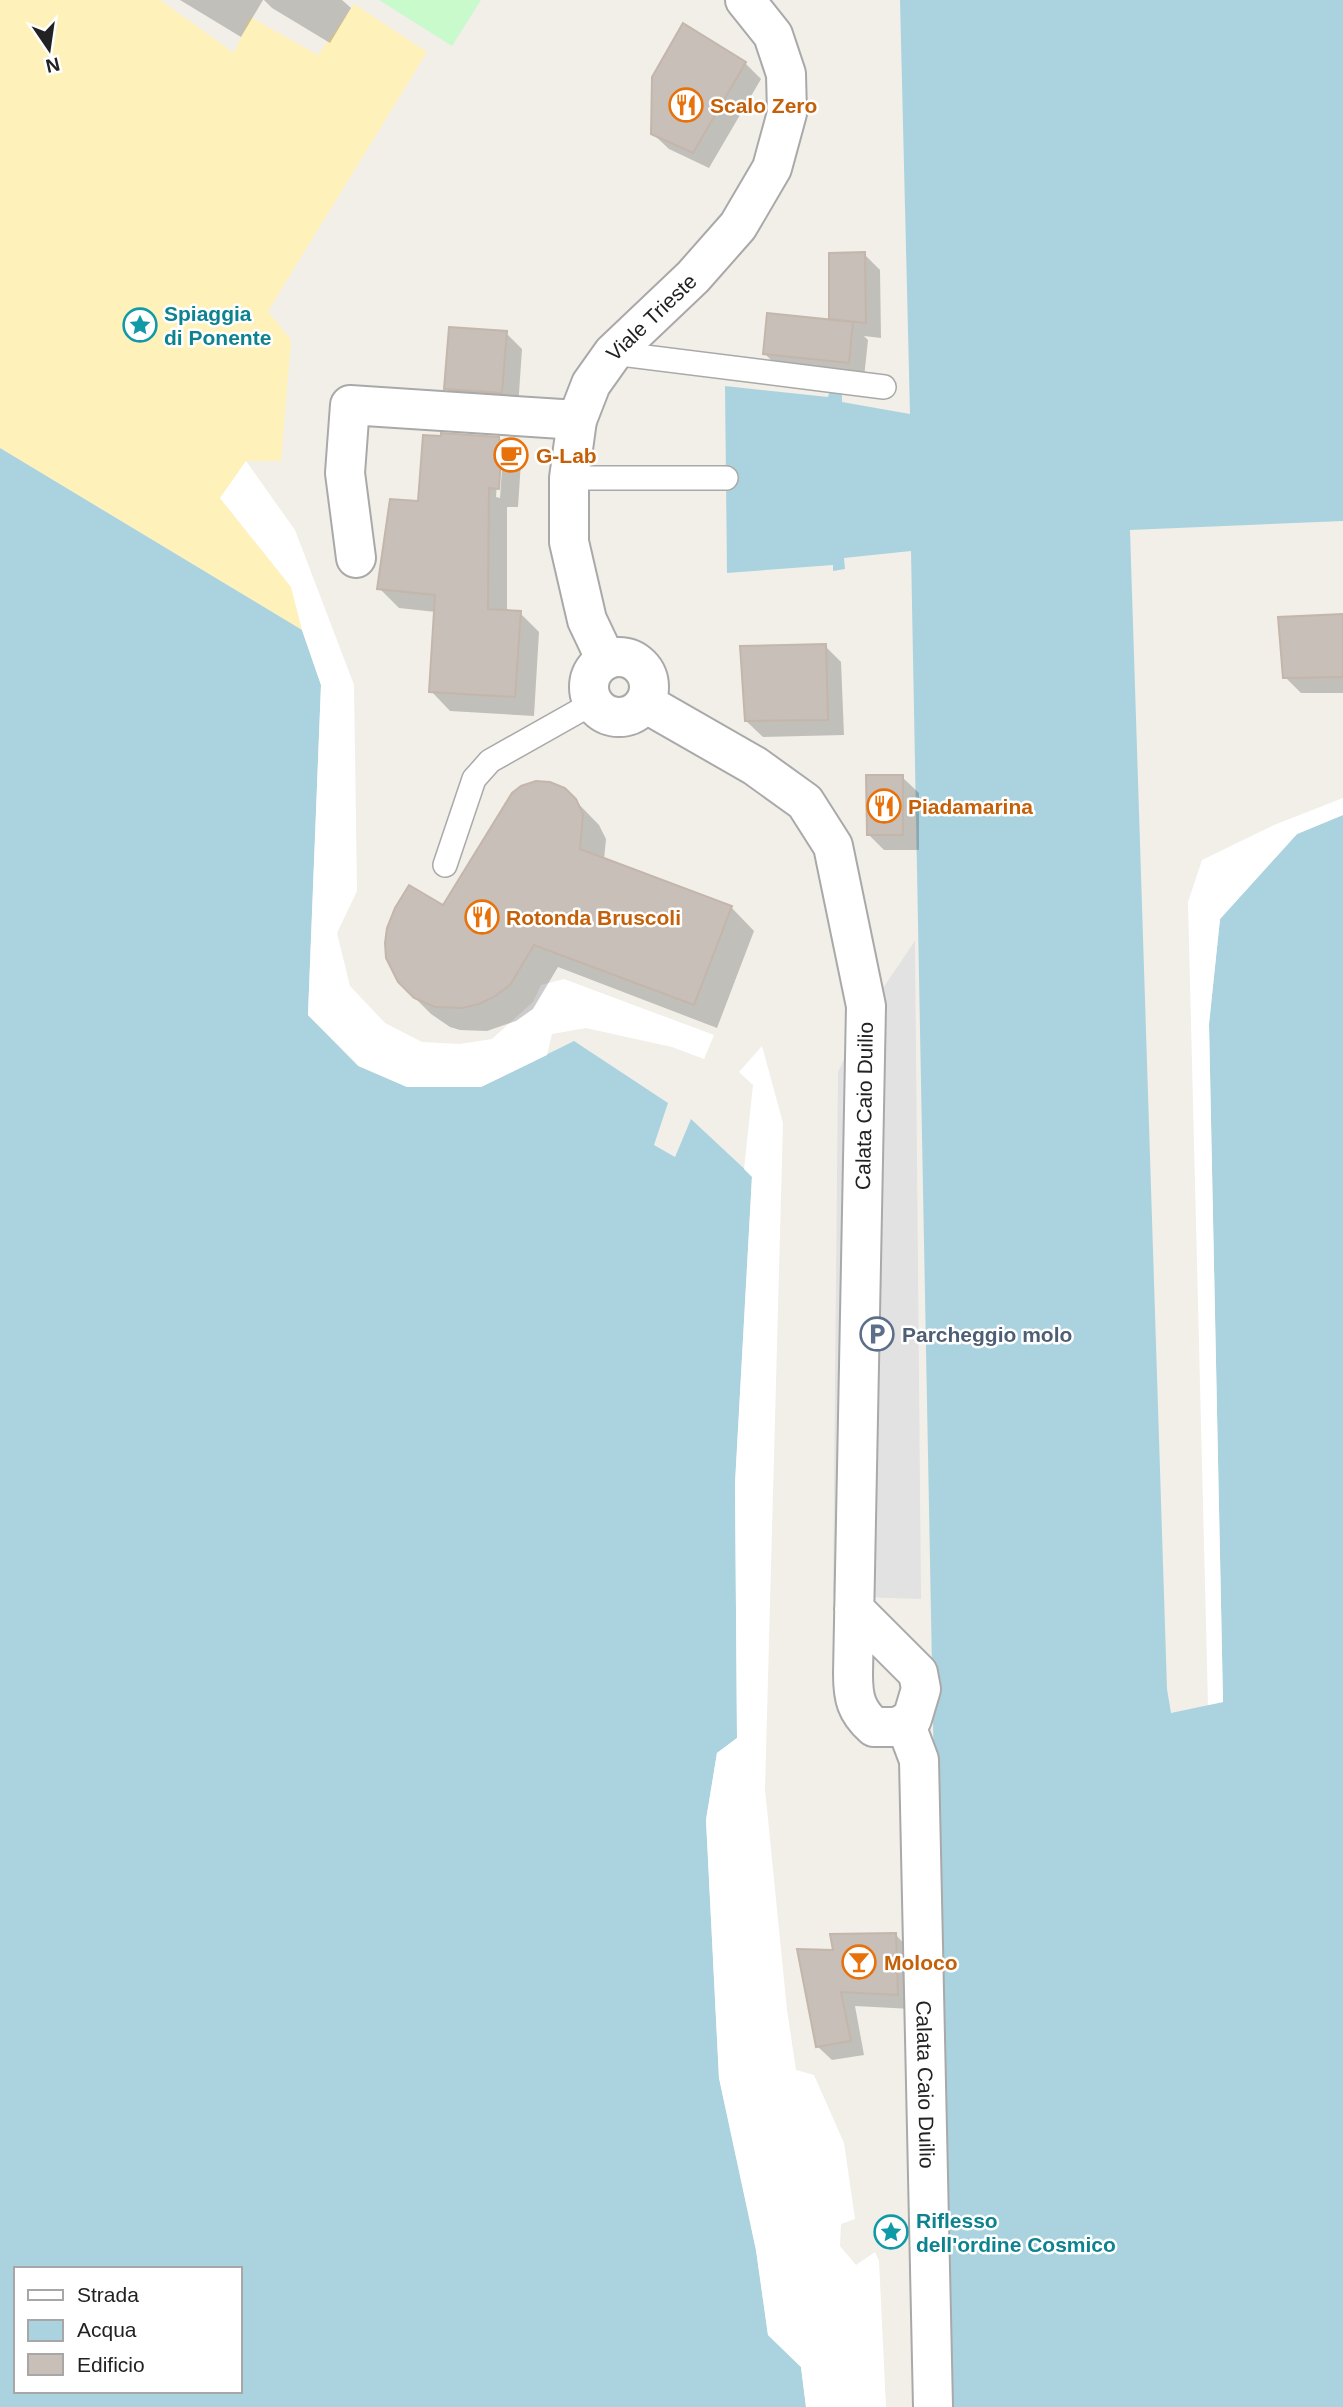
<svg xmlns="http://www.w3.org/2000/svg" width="1343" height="2407" font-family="Helvetica,sans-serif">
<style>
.sand{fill:#fff1ba}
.park{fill:#c8facc}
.parking{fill:#e2e2e2}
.water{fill:#aad3df;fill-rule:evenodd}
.pier{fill:#fff}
.shadow{fill:#0003;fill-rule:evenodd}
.building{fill:#c7bfb8;stroke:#c4b6ab;stroke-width:2}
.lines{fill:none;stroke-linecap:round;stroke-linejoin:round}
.lane-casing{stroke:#a9a9a9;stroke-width:26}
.street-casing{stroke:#a9a9a9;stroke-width:42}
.lane{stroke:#fff;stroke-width:23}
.street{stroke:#fff;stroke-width:38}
.labels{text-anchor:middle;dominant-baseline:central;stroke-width:5;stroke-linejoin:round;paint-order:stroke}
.food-label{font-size:21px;font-weight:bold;fill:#c56008;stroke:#fff;text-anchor:start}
.culture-label{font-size:21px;font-weight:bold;fill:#0d838f;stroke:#fff;text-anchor:start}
.street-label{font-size:21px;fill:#222;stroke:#fff}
.service-label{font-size:21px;font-weight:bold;fill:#4e5e75;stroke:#fff;text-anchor:start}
</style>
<rect width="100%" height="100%" fill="#f2efe9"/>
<path class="sand" d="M 0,0 L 160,0 L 234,53 L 250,17 L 318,55 L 354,4 L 427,52 L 268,311 L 291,340 L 281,461 L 246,461 L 220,498 L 291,587 L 302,630 L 0,448 Z"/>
<path class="park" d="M 379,0 L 481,0 L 452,46 Z"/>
<path class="parking" d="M 915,941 L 921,1599 L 833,1596 L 838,1072 L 866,1013 Z"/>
<path class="water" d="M 900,0 L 1343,0 L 1343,521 L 1130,530 L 1167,1689 L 1171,1713 L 1223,1702 L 1209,1024 L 1220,919 L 1297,834 L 1343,815 L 1343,2407 L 951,2407 L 949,2254 L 939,2040 L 911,551 L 844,558 L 845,569 L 833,571 L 833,565 L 727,573 L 725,386 L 828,397 L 830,390 L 842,391 L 842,402 L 910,414 Z
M 0,448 L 302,630 L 321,685 L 308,1015 L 358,1066 L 407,1087 L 481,1087 L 574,1041 L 668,1103 L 654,1145 L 675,1157 L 691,1119 L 752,1176 L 735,1484 L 737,1738 L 717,1753 L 706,1820 L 719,2078 L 756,2250 L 768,2335 L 801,2367 L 806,2407 L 0,2407 ZM 16,2269 L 240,2269 L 240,2391 L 16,2391 Z"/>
<path class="pier" d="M 246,461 L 295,530 L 354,685 L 357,891 L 337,933 L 350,986 L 385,1023 L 422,1042 L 460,1044 L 492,1039 L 533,1002 L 541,985 L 564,979 L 714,1035 L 704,1059 L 672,1047 L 586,1028 L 552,1034 L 547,1055 L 481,1087 L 407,1087 L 359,1066 L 308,1015 L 321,685 L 302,630 L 291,587 L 220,498 Z
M 1343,798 L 1343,815 L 1297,834 L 1220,919 L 1209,1024 L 1223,1702 L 1208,1705 L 1188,902 L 1202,860 L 1274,825 Z
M 762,1046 L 783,1123 L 765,1789 L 787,2010 L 796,2070 L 814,2075 L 844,2143 L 855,2219 L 841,2224 L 840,2246 L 856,2265 L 875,2252 L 879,2261 L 886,2407 L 806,2407 L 801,2367 L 768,2335 L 756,2250 L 719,2078 L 706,1820 L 717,1753 L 737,1738 L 735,1484 L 752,1177 L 744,1169 L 753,1085 L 739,1072 Z"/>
<path class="shadow" d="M 180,0 L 263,0 L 241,37 Z
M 264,0 L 342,0 L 351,8 L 330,43 L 272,8 Z
M 745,63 L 761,79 L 709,168 L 669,149 L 652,133 Z
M 864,254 L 880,270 L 881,338 L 864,336 L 868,340 L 864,378 L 781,370 L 765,354 L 835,322 L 831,318 Z
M 506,333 L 522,349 L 518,408 L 462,405 L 446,389 Z
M 498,438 L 521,462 L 518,507 L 507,507 L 507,612 L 520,613 L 539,632 L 534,716 L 450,711 L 431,691 L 436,612 L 399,608 L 379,588 L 419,503 ZM 499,454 L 503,454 L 500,498 L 496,497 Z
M 1343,615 L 1343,693 L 1301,693 L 1285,677 Z
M 825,646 L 841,662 L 844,735 L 763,737 L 746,721 Z
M 902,777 L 919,793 L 919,850 L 884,850 L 868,834 Z
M 564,789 L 599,825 L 606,839 L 604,860 L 731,907 L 754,931 L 717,1028 L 558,967 L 533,1009 L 516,1021 L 487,1031 L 460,1030 L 450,1027 L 431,1014 L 407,990 L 443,907 Z
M 896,1935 L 910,1950 L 912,2009 L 855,2006 L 864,2055 L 832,2060 L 817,2046 L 835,1952 Z"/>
<path class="building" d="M 683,23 L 746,62 L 693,153 L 651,134 L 652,77 Z
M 865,252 L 866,323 L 829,319 L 829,253 Z
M 767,313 L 853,322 L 849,363 L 763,354 Z
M 449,327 L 507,331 L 502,393 L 444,389 Z
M 441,433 L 499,437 L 499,440 L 502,441 L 499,489 L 489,488 L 488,609 L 521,611 L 515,697 L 429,692 L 435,595 L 377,589 L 390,499 L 418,501 L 423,435 L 441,436 Z
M 1343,614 L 1343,677 L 1283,678 L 1278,617 Z
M 826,644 L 828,720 L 745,721 L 740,646 Z
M 866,775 L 903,775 L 903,835 L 867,835 Z
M 536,781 L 550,782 L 565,788 L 576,799 L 583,814 L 580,849 L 732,906 L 694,1005 L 534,945 L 510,985 L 492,998 L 479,1004 L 462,1008 L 435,1007 L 414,998 L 398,982 L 386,958 L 385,943 L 387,928 L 395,908 L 409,885 L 443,905 L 512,793 L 521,786 Z
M 896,1933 L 898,1995 L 841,1992 L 851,2041 L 816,2047 L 797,1949 L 833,1950 L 830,1934 Z"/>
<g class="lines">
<defs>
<path id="lane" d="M 613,353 L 884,387
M 569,478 L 726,478
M 445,865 L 474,779 L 490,761 L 593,703"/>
<g id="street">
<path d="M 356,558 L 345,473 L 350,405 L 577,420"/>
<circle cx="619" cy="687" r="30"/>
<path id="s1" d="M 606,660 L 587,620 L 569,542 L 569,478 L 577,420 L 591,384 L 613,353 L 693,277 L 738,226 L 772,168 L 787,113 L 786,74 L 773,35 L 745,0"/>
<path d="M 645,703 L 755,766 L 805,802 L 833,846 L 866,1006 L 853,1674 C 853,1698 856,1711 874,1727 L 897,1727 L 912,1719 L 921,1689 L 918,1673 L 854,1609"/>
<path id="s2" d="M 905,1723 L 919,1760 L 933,2407"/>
</g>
</defs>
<use href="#lane" class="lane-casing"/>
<use href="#street" class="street-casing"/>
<use href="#lane" class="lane"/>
<use href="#street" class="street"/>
</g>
<defs>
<symbol id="restaurant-ring" viewBox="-11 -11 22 22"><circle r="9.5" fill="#fff" stroke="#e8710a" stroke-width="1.5"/><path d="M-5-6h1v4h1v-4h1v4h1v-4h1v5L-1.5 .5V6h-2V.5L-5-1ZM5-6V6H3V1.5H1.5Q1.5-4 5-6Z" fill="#e8710a"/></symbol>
<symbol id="sight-ring" viewBox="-11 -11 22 22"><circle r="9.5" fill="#fff" stroke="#0f9aa8" stroke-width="1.5"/><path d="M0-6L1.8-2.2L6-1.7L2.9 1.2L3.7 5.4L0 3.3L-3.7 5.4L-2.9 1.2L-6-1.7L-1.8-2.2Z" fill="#0f9aa8"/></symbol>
<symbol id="cafe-ring" viewBox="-11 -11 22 22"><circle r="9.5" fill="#fff" stroke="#e8710a" stroke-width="1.5"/><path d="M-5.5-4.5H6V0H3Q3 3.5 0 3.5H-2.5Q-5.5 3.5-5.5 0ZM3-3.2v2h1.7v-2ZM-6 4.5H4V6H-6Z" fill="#e8710a"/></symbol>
<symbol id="parking-ring" viewBox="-11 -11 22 22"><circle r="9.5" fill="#fff" stroke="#5c6f8a" stroke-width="1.5"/><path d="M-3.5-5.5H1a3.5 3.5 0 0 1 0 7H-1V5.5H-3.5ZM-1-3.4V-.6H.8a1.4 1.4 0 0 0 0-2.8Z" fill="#5c6f8a"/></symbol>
<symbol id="bar-ring" viewBox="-11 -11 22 22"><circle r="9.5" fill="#fff" stroke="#e8710a" stroke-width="1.5"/><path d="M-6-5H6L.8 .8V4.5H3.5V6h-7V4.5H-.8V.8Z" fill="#e8710a"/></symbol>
</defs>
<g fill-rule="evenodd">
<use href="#restaurant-ring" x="667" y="86" width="38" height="38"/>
<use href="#sight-ring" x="121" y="306" width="38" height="38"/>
<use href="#cafe-ring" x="492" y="436" width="38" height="38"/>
<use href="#restaurant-ring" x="865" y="787" width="38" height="38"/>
<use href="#restaurant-ring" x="463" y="898" width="38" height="38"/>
<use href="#parking-ring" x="858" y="1315" width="38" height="38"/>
<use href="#bar-ring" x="840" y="1943" width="38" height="38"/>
<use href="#sight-ring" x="872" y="2213" width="38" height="38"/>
</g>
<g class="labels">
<g class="food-label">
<text x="710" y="105">Scalo Zero</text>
<text x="536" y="455">G-Lab</text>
<text x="908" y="806">Piadamarina</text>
<text x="506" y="917">Rotonda Bruscoli</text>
<text x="884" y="1962">Moloco</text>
</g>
<g class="culture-label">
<text x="164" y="313">Spiaggia<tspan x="164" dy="24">di Ponente</tspan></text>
<text x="916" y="2220">Riflesso<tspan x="916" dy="24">dell'ordine Cosmico</tspan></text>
</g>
<g class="street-label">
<text stroke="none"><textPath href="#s1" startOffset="376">Viale Trieste</textPath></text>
<text transform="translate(864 1106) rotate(-89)">Calata Caio Duilio</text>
<text stroke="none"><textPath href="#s2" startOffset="364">Calata Caio Duilio</textPath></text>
</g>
<g class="service-label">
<text x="902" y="1334">Parcheggio molo</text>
</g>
</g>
<rect x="14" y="2267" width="228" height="126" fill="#ffffff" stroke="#a7a7a7" stroke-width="2"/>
<rect x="28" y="2290" width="35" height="10" fill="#ffffff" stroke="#a7a7a7" stroke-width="2"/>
<text x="77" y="2302" font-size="21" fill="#222222">Strada</text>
<rect x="28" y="2320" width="35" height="21" fill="#aad3df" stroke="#a7a7a7" stroke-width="2"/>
<text x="77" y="2337" font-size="21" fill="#222222">Acqua</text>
<rect x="28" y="2354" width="35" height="21" fill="#c7bfb8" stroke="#a7a7a7" stroke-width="2"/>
<text x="77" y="2372" font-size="21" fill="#222222">Edificio</text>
<g transform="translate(49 49) rotate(167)" stroke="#ffffff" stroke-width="5" paint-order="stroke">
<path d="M0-5L12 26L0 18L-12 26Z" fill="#222222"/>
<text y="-10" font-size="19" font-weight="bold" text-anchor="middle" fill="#222222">N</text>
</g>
</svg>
